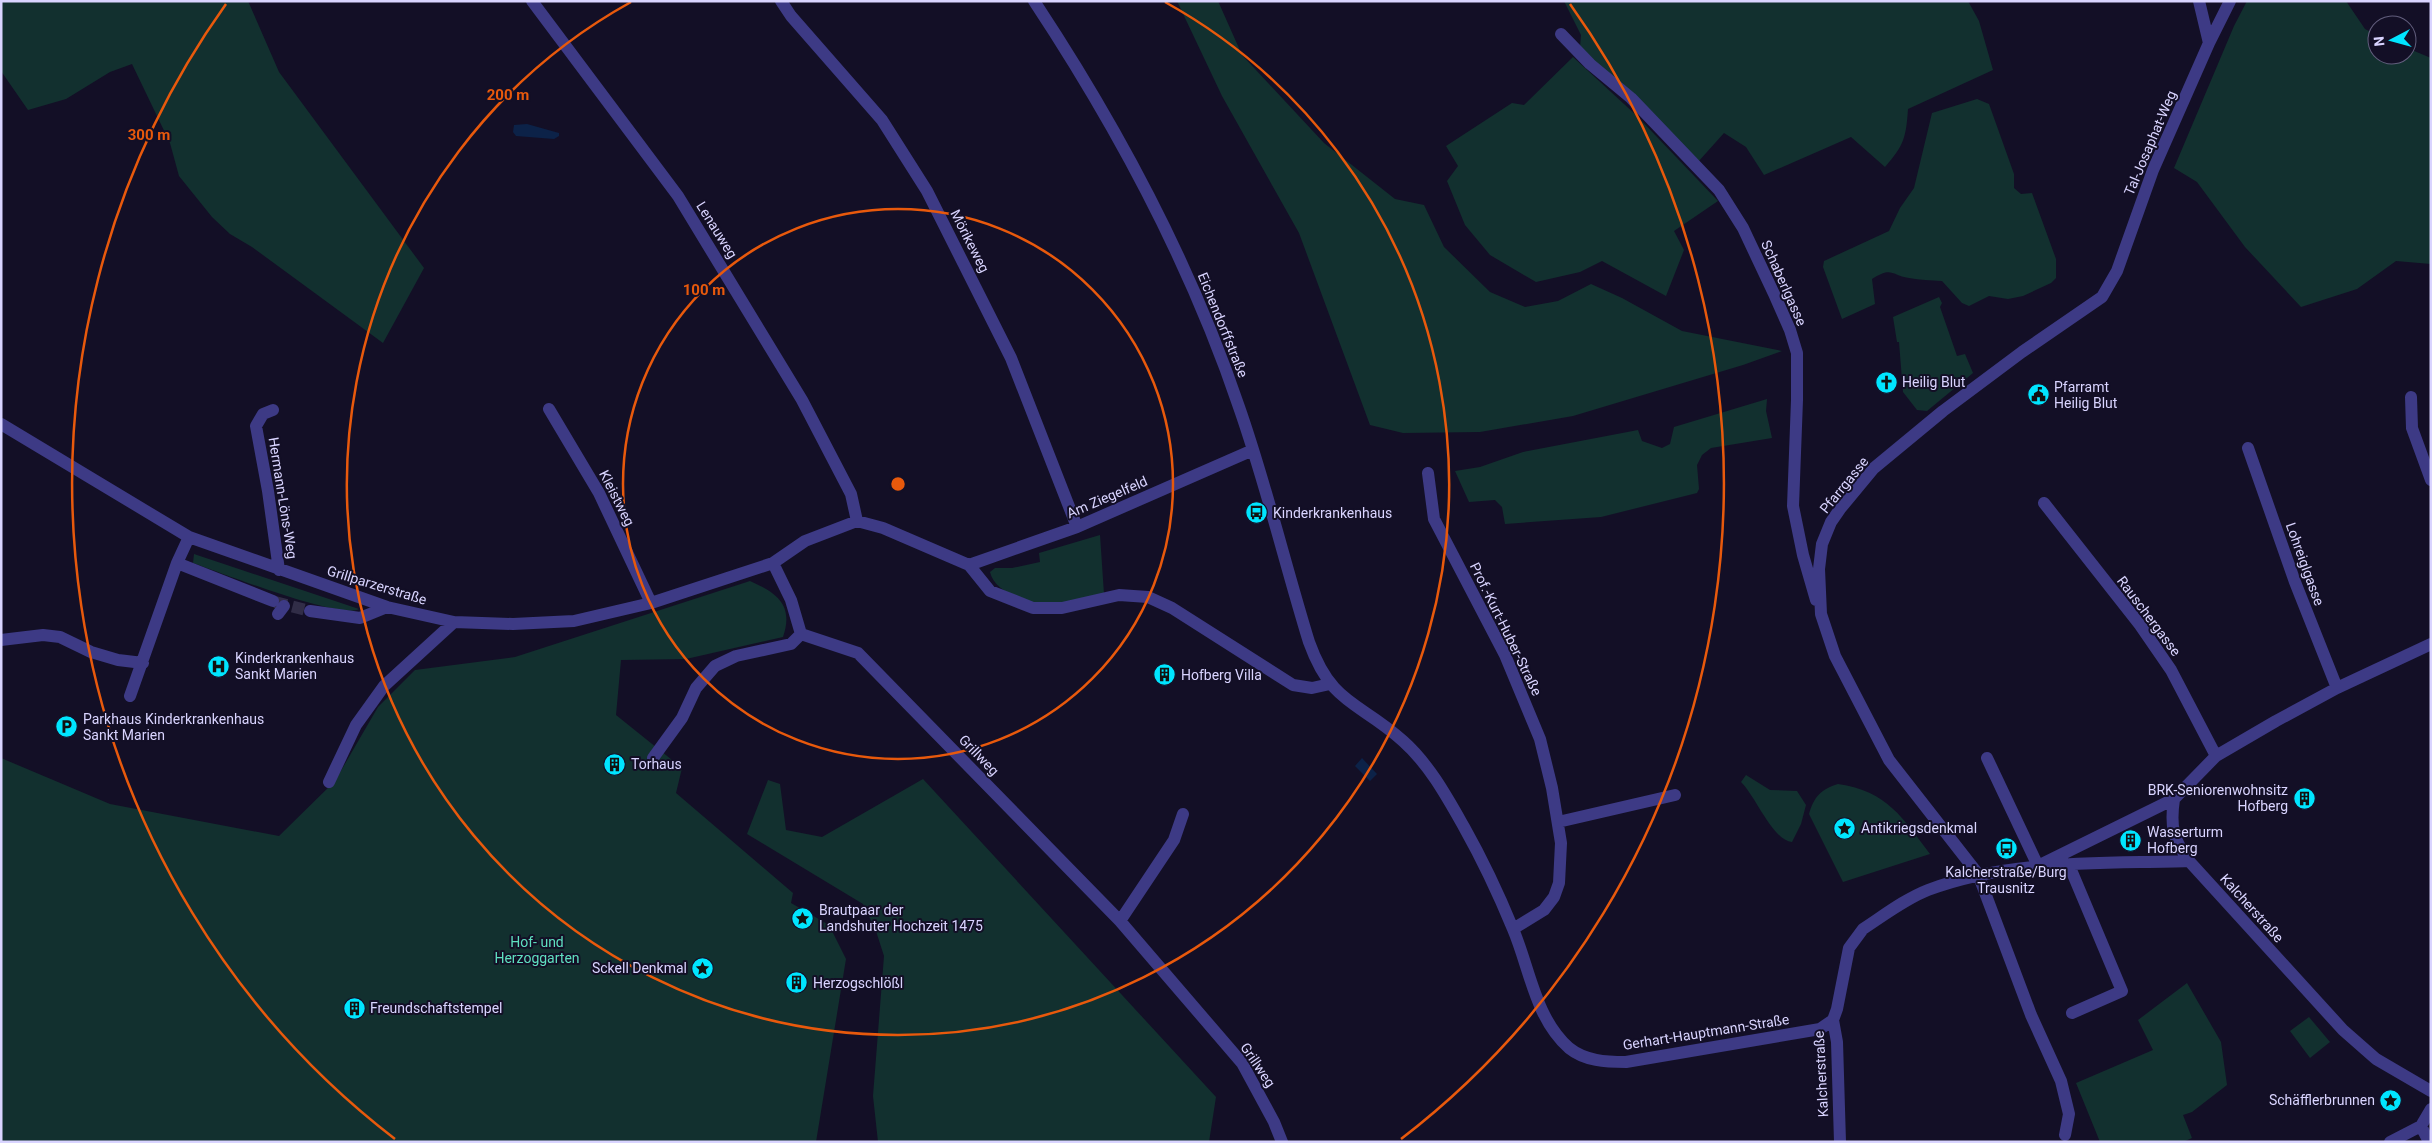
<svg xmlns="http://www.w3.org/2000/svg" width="2432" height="1143" font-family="Roboto,sans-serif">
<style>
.green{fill:#12302f}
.water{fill:#0c2248}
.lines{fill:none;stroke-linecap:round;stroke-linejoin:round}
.minor-tunnel{stroke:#312d47;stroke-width:12;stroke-dasharray:12 6;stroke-linecap:butt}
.minor{stroke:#3d3a85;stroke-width:12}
.ring{fill:none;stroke:#e8590c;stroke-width:2.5}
.labels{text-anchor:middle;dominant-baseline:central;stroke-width:4;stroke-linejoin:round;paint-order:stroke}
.street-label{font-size:14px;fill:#d9d4ff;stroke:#130f26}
.poi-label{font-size:14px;fill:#d9d4ff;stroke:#130f26;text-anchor:start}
.park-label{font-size:14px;fill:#5fe0c0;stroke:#130f26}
.centre{fill:#e8590c;stroke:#130f26;stroke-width:2.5}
.ring-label{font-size:15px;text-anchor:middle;font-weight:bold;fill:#e8590c;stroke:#130f26;stroke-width:4;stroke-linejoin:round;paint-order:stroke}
</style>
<rect width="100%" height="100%" fill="#130f26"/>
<path class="green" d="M 1,1 L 248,1 L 279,72 L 424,268 L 383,343 L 252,247 L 230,234 L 212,217 L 179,176 L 170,143 L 132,64 L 110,72 L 66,99 L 28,110 L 1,71 Z
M 1177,1 L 1218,1 L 1242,55 L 1324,143 L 1395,199 L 1424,205 L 1444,247 L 1490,292 L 1525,307 L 1558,301 L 1591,284 L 1622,298 L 1682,331 L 1782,351 L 1743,365 L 1573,416 L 1480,432 L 1403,433 L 1370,425 L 1299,233 L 1222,96 Z
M 1564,1 L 1968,1 L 1979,21 L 1993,70 L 1908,109 C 1906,138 1904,145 1885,167 L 1851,137 L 1764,175 L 1746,147 L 1724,133 L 1698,162 L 1580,48 L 1581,35 Z
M 2247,1 L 2346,1 L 2365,29 L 2377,35 L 2377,55 L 2407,55 L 2407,48 L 2431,58 L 2431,264 L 2396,261 L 2357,289 L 2301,307 L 2245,247 L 2197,182 L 2174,168 L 2234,26 Z
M 1573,57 L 1637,116 L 1718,201 L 1674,231 L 1684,250 L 1666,296 L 1602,261 L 1580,272 L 1536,282 L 1490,255 L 1465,225 L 1447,181 L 1458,166 L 1446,146 L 1512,103 L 1524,105 Z
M 1977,99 L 1989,104 L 2014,174 L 2014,188 L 2021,194 L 2032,193 L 2056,259 L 2056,278 L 2051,283 L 2023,296 L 2008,299 L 1989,296 L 1969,306 L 1962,303 L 1942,281 C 1931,280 1920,280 1909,278 C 1891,275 1892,266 1872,279 L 1875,304 L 1842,319 L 1823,267 L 1824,261 L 1889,231 L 1900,208 L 1914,188 L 1932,113 Z
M 1939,297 L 1942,303 L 1940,307 L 1957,356 L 1965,354 L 1973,373 L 1927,411 L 1917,410 L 1903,392 L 1899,342 L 1897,342 L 1893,317 Z
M 1767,399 L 1766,411 L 1772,438 L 1711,448 L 1702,455 L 1697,465 L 1699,489 L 1697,493 L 1601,517 L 1505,524 L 1502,507 L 1495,500 L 1469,502 L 1455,471 L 1480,467 L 1523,452 L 1638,430 L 1642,441 L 1662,448 L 1670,444 L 1674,427 Z
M 1100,535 L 1104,594 C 1086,598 1064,604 1045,604 C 1027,603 995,593 990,572 L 995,568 L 1012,568 L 1040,562 L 1039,553 Z
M 194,554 L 359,609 C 341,620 219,572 193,563 Z
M 750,581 C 777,593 794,605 783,637 L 686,659 L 621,660 L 616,715 L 682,768 L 676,793 L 793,893 L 791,903 L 829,925 L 846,959 L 816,1142 L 1,1142 L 1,758 L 110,804 L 279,836 L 335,781 L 378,707 L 415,670 L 515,657 Z
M 1746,775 L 1770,790 L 1797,791 L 1806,805 L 1801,824 L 1792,842 C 1773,841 1755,795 1741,782 Z
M 923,779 L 1216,1097 L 1209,1142 L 878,1142 L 873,1096 L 884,956 L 876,931 L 863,904 L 747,834 L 768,780 L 780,784 L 786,830 L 822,837 Z
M 1838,784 C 1887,791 1903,818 1930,854 L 1843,882 L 1809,814 C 1814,797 1821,789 1838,784 Z
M 2187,983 L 2221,1042 L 2227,1085 L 2192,1112 L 2183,1115 L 2192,1138 L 2183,1142 L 2100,1142 L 2076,1083 L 2153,1050 L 2138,1020 Z
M 2309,1017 L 2330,1042 L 2310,1058 L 2290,1031 Z"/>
<path class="water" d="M 527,124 L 559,133 L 559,136 L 554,139 L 516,136 L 513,132 L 514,125 Z
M 1362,758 L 1377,774 L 1370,781 L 1355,766 Z"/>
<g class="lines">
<path class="minor-tunnel" d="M 275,602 L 310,611"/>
<path class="minor" d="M 532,1 L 678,196 L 802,400 L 851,494 L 857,521
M 781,1 L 791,16 L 882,120 L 927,191 L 1011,358 L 1077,527
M 1034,1 C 1118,128 1190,262 1239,407 C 1266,484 1285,564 1309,642 C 1332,706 1359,701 1403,741 C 1429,764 1447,797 1464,827 C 1482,859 1499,895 1513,929 C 1530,969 1535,1018 1569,1048 C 1585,1061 1606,1062 1626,1062 L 1820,1029 L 1833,1020
M 2199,1 L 2209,43
M 1561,34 L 1590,64 L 1631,98 L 1719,190 L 1743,228 L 1775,296 L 1790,330 L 1797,353 L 1797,400 L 1793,506 L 1803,555 L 1816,600
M 2411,397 L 2412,428 L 2431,480
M 549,409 L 599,493 L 651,603
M 273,410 L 263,414 L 256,426 L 268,491 L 279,570
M 1,424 L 189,537 L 387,607 L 454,622 L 513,624 L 574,621 L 651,603 L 773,563 L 805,541 L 857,521 L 883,528 L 969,565 L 990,591 L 1033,608 L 1062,608 L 1119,595 L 1148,597 L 1172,608 L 1293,685 L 1312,688 L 1330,684
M 2248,448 L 2295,582 L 2337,688
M 1428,473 L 1434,519 L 1505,655 L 1540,739 L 1552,788 L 1561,843 L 1559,883 L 1554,897 L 1544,910 L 1513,929
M 2044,503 L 2140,625 L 2171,670 L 2216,756
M 177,563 L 273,601
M 969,565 L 1077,527 L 1253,450
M 310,611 L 360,618 L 387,607
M 278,614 L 284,606
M 801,634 L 858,653 L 1120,921 L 1242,1063 L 1274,1122 L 1282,1142
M 1,640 L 43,635 L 60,637 L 91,652 L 118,660 L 143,663
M 130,696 L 177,563 L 189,537
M 653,758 L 682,718 L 696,688 L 715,666 L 736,656 L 791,644 L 801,634 L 791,600 L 773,563
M 1987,758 L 2038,866 L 2174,799 L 2216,756 L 2276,721 L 2337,688 L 2431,644
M 329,782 L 356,725 L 384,686 L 454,622
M 2174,799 C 2170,826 2173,839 2189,861
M 1558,822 L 1675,795
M 2069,865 L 2122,991 L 2072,1013
M 1120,921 L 1174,840 L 1183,814
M 2421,1126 L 2429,1142
M 2065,1135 L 2069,1114 L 2061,1081 L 2031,1015 L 1978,874 L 1889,760 L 1835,656 L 1821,614 L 1819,569 L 1822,544 L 1831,522 L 1840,509 L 1874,468 L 1943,411 L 2022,352 L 2102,297 L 2117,271 L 2153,170 L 2209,43 L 2230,1
M 1840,1142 L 1837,1042 L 1833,1020 L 1837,1009 L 1849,948 L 1863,929 C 1883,916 1905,899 1928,890 C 2011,859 2102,864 2189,861 L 2343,1030 L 2376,1059 L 2431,1091
M 2390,1142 L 2421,1126 L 2431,1109"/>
</g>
<g class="ring">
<circle cx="898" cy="484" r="275"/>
<path d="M1165 2A551 551 0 1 1 631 2"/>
<path d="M395 1139A826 826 0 0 1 226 4M1570 4A826 826 0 0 1 1401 1139"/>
</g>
<defs>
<symbol id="church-disc" viewBox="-11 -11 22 22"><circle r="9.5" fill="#00e5ff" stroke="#130f26"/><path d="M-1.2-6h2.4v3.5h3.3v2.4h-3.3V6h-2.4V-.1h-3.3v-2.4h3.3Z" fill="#111"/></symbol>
<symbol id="civic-disc" viewBox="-11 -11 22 22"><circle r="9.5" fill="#00e5ff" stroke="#130f26"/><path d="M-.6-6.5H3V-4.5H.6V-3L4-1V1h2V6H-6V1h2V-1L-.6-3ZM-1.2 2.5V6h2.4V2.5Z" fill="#111"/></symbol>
<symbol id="bus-disc" viewBox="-11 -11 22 22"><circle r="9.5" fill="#00e5ff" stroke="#130f26"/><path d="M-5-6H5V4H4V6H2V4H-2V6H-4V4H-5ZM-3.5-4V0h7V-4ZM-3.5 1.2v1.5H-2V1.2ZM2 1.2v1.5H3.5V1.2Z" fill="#111"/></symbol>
<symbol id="hospital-disc" viewBox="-11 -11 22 22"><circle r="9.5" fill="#00e5ff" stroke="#130f26"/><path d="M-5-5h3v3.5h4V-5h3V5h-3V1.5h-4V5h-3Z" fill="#111"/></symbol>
<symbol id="building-disc" viewBox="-11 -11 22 22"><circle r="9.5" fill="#00e5ff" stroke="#130f26"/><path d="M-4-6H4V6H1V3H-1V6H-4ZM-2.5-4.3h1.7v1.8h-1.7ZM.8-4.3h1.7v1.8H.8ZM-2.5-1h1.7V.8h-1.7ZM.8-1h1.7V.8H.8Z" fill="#111"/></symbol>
<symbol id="parking-disc" viewBox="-11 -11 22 22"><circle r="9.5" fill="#00e5ff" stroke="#130f26"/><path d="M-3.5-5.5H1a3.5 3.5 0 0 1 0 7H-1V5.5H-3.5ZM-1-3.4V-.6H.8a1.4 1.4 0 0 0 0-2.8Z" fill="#111"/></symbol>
<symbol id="sight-disc" viewBox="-11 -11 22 22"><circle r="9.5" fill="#00e5ff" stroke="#130f26"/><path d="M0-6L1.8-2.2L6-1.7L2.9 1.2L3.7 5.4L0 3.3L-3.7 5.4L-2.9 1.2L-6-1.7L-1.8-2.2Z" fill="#111"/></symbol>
</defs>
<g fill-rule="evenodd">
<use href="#church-disc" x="1874" y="370" width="25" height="25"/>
<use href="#civic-disc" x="2026" y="382" width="25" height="25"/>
<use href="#bus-disc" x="1244" y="500" width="25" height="25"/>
<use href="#hospital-disc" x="206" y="654" width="25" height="25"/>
<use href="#building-disc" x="1152" y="662" width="25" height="25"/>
<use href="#parking-disc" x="54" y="714" width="25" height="25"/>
<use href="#building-disc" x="602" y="752" width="25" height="25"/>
<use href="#building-disc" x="2292" y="786" width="25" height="25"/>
<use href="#sight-disc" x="1832" y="816" width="25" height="25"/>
<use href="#building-disc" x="2118" y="828" width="25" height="25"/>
<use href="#bus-disc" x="1994" y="836" width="25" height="25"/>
<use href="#sight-disc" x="790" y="906" width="25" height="25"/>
<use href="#sight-disc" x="690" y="956" width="25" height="25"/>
<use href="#building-disc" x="784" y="970" width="25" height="25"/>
<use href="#building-disc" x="342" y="996" width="25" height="25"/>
<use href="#sight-disc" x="2378" y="1088" width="25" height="25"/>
</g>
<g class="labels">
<g class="street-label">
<text transform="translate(2150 143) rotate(-67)">Tal-Josaphat-Weg</text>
<text transform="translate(717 230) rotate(58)">Lenauweg</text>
<text transform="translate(970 241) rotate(63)">Mörikeweg</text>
<text transform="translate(1784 283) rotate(66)">Schaberlgasse</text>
<text transform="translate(1223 325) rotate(68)">Eichendorffstraße</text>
<text transform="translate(1844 485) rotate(-51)">Pfarrgasse</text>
<text transform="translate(1107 497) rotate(-23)">Am Ziegelfeld</text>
<text transform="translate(283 498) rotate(81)">Hermann-Löns-Weg</text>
<text transform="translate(617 498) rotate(63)">Kleistweg</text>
<text transform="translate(2305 564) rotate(70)">Lohreiglgasse</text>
<text transform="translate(377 585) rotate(17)">Grillparzerstraße</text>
<text transform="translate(2149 616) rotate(53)">Rauschergasse</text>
<text transform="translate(1506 629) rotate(64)">Prof.-Kurt-Huber-Straße</text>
<text transform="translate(979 755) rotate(46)">Grillweg</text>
<text transform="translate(2252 908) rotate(48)">Kalcherstraße</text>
<text transform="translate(1706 1032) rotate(-9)">Gerhart-Hauptmann-Straße</text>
<text transform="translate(1258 1065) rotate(56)">Grillweg</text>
<text transform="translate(1821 1074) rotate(-93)">Kalcherstraße</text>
</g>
<g class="poi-label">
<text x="1902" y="382">Heilig Blut</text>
<text x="2054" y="387">Pfarramt<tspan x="2054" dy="16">Heilig Blut</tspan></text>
<text x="1273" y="513">Kinderkrankenhaus</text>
<text x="235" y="658">Kinderkrankenhaus<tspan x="235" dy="16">Sankt Marien</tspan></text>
<text x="1181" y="675">Hofberg Villa</text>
<text x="83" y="719">Parkhaus Kinderkrankenhaus<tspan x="83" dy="16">Sankt Marien</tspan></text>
<text x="631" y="764">Torhaus</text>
<text x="2288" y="790" text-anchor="end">BRK-Seniorenwohnsitz<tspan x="2288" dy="16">Hofberg</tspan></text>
<text x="1861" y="828">Antikriegsdenkmal</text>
<text x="2147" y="832">Wasserturm<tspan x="2147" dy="16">Hofberg</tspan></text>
<text x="2006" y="872" text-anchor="middle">Kalcherstraße/Burg<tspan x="2006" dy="16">Trausnitz</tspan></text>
<text x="819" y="910">Brautpaar der<tspan x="819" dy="16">Landshuter Hochzeit 1475</tspan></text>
<text x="687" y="968" text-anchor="end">Sckell Denkmal</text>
<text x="813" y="983">Herzogschlößl</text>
<text x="370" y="1008">Freundschaftstempel</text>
<text x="2375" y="1100" text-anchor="end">Schäfflerbrunnen</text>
</g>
<g class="park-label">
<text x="537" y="942">Hof- und<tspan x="537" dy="16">Herzoggarten</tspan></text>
</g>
</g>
<circle cx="898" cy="484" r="8" class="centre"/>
<g class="ring-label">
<text x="508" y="100">200 m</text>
<text x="149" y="140">300 m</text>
<text x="704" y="295">100 m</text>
</g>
<rect width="2432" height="1143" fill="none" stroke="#d9d4ff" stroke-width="5"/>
<g transform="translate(2392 40) rotate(264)"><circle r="24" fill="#130f26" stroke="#625e7d"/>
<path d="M0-4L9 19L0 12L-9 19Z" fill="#00e5ff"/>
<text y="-8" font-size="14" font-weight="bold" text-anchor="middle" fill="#d9d4ff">N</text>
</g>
</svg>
